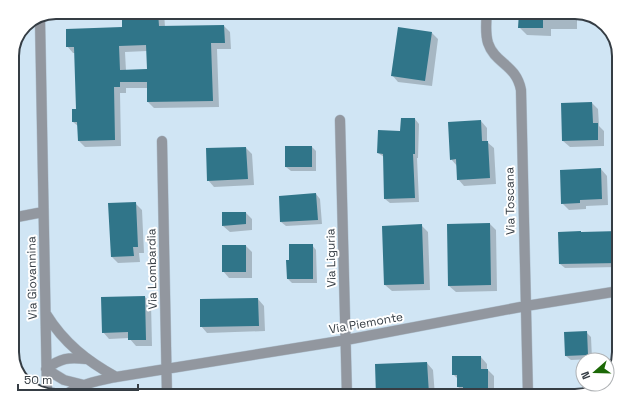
<svg xmlns="http://www.w3.org/2000/svg" width="631" height="408" font-family="'Space Grotesk',sans-serif">
<style>
.shadow{fill:#0003;fill-rule:evenodd}
.building{fill:#307589;fill-rule:evenodd}
.lines{fill:none;stroke-linecap:round;stroke-linejoin:round}
.minor-casing{stroke:#b1c3d1;stroke-width:11}
.minor{stroke:#92979f;stroke-width:10}
.labels{text-anchor:middle;dominant-baseline:central;stroke-width:4;stroke-linejoin:round;paint-order:stroke}
.street-label{font-size:12px;fill:#353d44;stroke:#fff}
.rim{fill:none;stroke:#353d44;stroke-width:2}
</style>
<rect width="100%" height="100%" fill="#d0e5f4"/>
<path class="shadow" d="M 123,12 L 164,12 L 165,27 L 224,26 L 230,32 L 231,49 L 217,49 L 219,107 L 154,108 L 148,102 L 148,88 L 126,88 L 126,93 L 120,93 L 121,146 L 85,147 L 79,141 L 78,126 L 73,122 L 77,110 L 75,53 L 73,53 L 67,46 L 123,28 ZM 147,51 L 148,70 L 126,71 L 125,52 Z
M 520,12 L 577,13 L 577,29 L 551,29 L 551,36 L 527,35 L 519,27 Z
M 432,33 L 438,39 L 432,86 L 398,82 L 392,75 Z
M 592,103 L 598,109 L 599,126 L 604,131 L 604,146 L 570,147 L 563,141 Z
M 415,119 L 419,124 L 418,158 L 417,158 L 419,202 L 390,203 L 385,199 L 384,157 L 378,153 Z
M 481,121 L 487,128 L 487,142 L 494,148 L 496,184 L 464,186 L 458,179 L 457,166 L 451,159 Z
M 312,147 L 316,151 L 316,171 L 291,171 L 286,167 Z
M 246,148 L 252,154 L 254,185 L 214,187 L 208,180 L 207,149 Z
M 601,169 L 607,176 L 608,205 L 586,206 L 586,209 L 569,210 L 562,203 Z
M 316,194 L 320,199 L 322,224 L 286,226 L 281,222 Z
M 135,203 L 142,210 L 144,253 L 139,253 L 140,262 L 118,263 L 112,257 L 109,204 Z
M 246,213 L 252,219 L 252,230 L 230,232 L 223,226 Z
M 490,224 L 496,230 L 497,291 L 456,292 L 449,286 Z
M 421,225 L 428,232 L 430,290 L 392,291 L 385,285 L 383,227 Z
M 619,232 L 619,267 L 565,268 L 560,264 Z
M 312,245 L 316,250 L 317,283 L 292,283 L 288,279 L 290,261 Z
M 246,246 L 252,252 L 252,278 L 229,278 L 223,271 Z
M 145,297 L 151,303 L 152,346 L 136,346 L 129,338 L 109,339 L 103,332 Z
M 258,299 L 264,306 L 265,331 L 207,333 L 201,326 Z
M 614,324 L 619,324 L 619,352 L 617,358 L 614,355 Z
M 586,332 L 591,337 L 592,359 L 571,360 L 566,356 Z
M 481,357 L 487,364 L 487,369 L 494,376 L 494,396 L 464,396 L 464,392 L 458,387 L 458,379 L 453,374 Z
M 427,363 L 433,370 L 435,396 L 377,396 L 376,365 Z"/>
<path class="building" d="M 122,12 L 158,12 L 159,26 L 224,25 L 225,43 L 211,43 L 213,101 L 147,102 L 147,82 L 120,82 L 120,87 L 114,87 L 115,140 L 78,141 L 77,122 L 72,122 L 72,109 L 76,109 L 74,47 L 66,47 L 66,29 L 122,27 ZM 146,45 L 147,69 L 120,70 L 119,46 Z
M 519,12 L 543,12 L 543,28 L 518,28 Z
M 398,27 L 432,32 L 425,81 L 391,76 Z
M 592,102 L 593,123 L 598,123 L 598,140 L 562,141 L 561,103 Z
M 401,118 L 415,118 L 415,154 L 413,154 L 415,198 L 384,199 L 383,154 L 377,153 L 378,130 L 400,131 Z
M 481,120 L 482,141 L 488,141 L 490,178 L 457,180 L 456,159 L 450,160 L 448,122 Z
M 285,146 L 312,146 L 312,167 L 285,167 Z
M 246,147 L 248,179 L 207,181 L 206,148 Z
M 601,168 L 602,199 L 580,200 L 580,203 L 561,204 L 560,170 Z
M 316,193 L 318,220 L 280,222 L 279,196 Z
M 136,202 L 138,247 L 133,247 L 134,256 L 111,257 L 108,203 Z
M 222,212 L 246,212 L 246,224 L 222,226 Z
M 490,223 L 491,285 L 448,286 L 447,224 Z
M 422,224 L 424,284 L 384,285 L 382,226 Z
M 581,231 L 581,232 L 619,231 L 619,263 L 559,264 L 558,232 Z
M 289,244 L 313,244 L 313,279 L 287,279 L 286,260 L 289,260 Z
M 222,245 L 246,245 L 246,272 L 222,272 Z
M 145,296 L 146,340 L 128,340 L 128,332 L 102,333 L 101,297 Z
M 258,298 L 259,326 L 200,327 L 200,299 Z
M 587,331 L 588,355 L 565,356 L 564,332 Z
M 452,356 L 481,356 L 481,369 L 488,369 L 488,396 L 463,396 L 463,387 L 457,387 L 457,375 L 452,375 Z
M 427,362 L 429,394 L 376,396 L 375,364 Z"/>
<g class="lines">
<defs>
<path id="minor" d="M 487,12 C 486,22 485,33 488,43 C 495,64 516,64 521,90 L 528,396
M 40,19 L 47,393
M 340,120 L 347,396
M 162,141 L 167,396
M 12,218 L 43,212
M 46,314 C 64,343 87,361 116,377
M 84,385 L 64,380 L 46,369 C 61,358 68,357 86,359
M 64,396 C 80,384 97,381 116,377 L 346,340 L 526,306 L 619,291"/>
</defs>
<use href="#minor" class="minor-casing"/>
<use href="#minor" class="minor"/>
</g>
<g class="labels">
<g class="street-label">
<text transform="translate(510 201) rotate(-91)">Via Toscana</text>
<text transform="translate(331 258) rotate(-91)">Via Liguria</text>
<text transform="translate(152 269) rotate(-91)">Via Lombardia</text>
<text transform="translate(32 278) rotate(-91)">Via Giovannina</text>
<text transform="translate(366 323) rotate(-10)">Via Piemonte</text>
</g>
</g>
<path d="M0 0H631V408H0ZM56 19H575A37 37 0 0 1 612 56V352A37 37 0 0 1 575 389H56A37 37 0 0 1 19 352V56A37 37 0 0 1 56 19Z" fill="#fff" fill-rule="evenodd"/>
<path class="rim" d="M56 19H575A37 37 0 0 1 612 56V352A37 37 0 0 1 575 389H56A37 37 0 0 1 19 352V56A37 37 0 0 1 56 19Z"/>
<g transform="translate(595 372) rotate(250)"><circle r="19" fill="#ffffff" stroke="#aeb1b4"/>
<path d="M0-3L7 15L0 10L-7 15Z" fill="#1c6806"/>
<text y="-6" font-size="11" font-weight="bold" text-anchor="middle" fill="#353d44">N</text>
</g>
<path d="M18 384v6h120v-6" fill="none" stroke="#353d44" stroke-width="2"/>
<text x="24" y="384" font-size="12" fill="#353d44" stroke="#ffffff" stroke-width="3" paint-order="stroke">50 m</text>
</svg>
